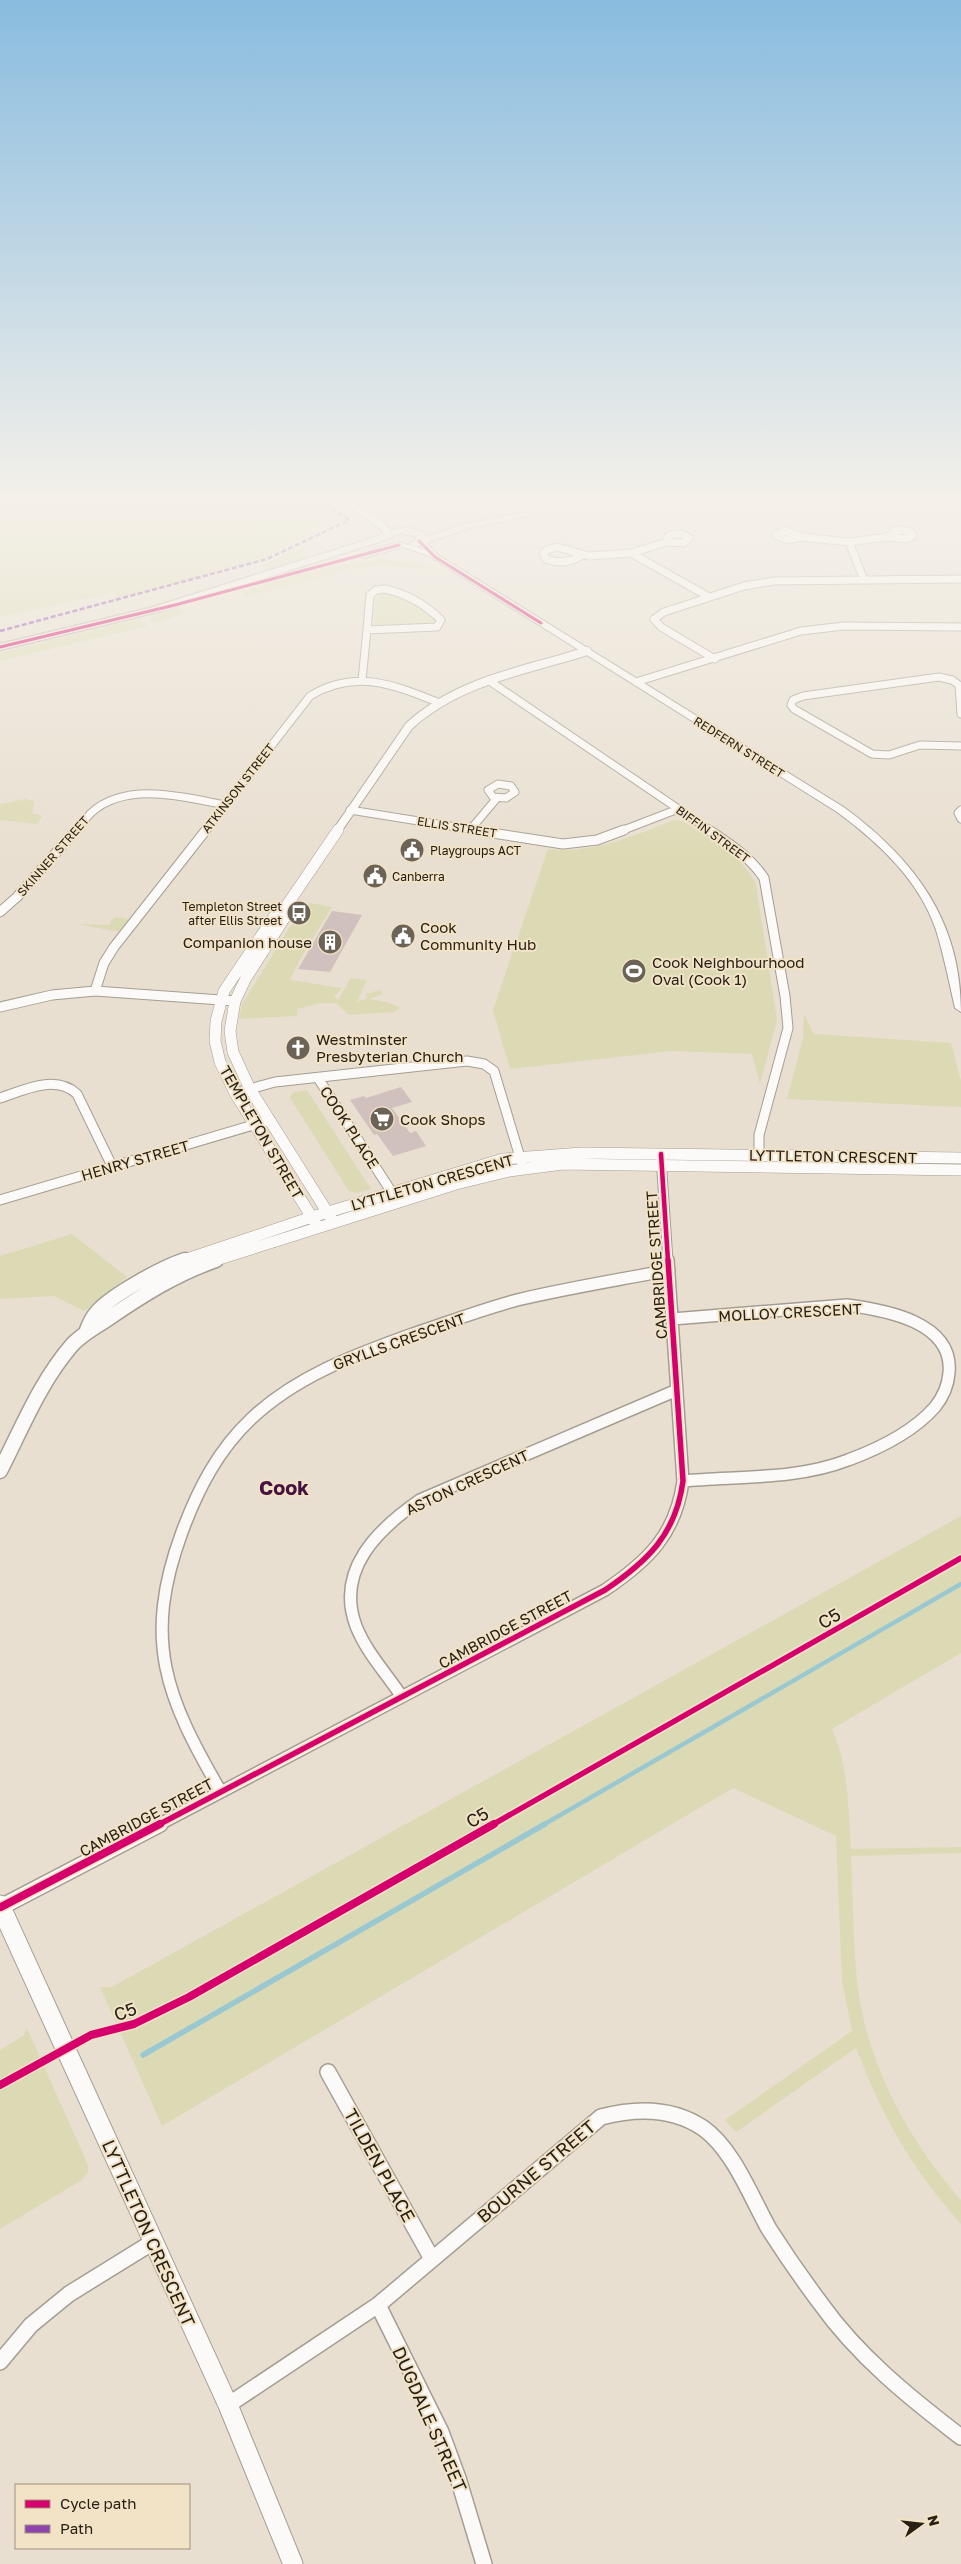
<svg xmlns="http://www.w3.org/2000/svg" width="961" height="2564" font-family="'Golos Text',sans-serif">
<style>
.green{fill:#dcdab4}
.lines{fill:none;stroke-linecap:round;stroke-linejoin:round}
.stream-far1{stroke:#9ac8d1;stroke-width:4.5}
.stream{stroke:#9ac8d1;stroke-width:5.5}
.building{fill:#d0c1be}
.minor-far3-casing{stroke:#a49e92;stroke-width:9}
.minor-far2-casing{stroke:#a49e92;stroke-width:11}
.minor-far1-casing{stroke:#a49e92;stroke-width:14}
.minor-casing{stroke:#a49e92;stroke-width:18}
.tertiary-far3-casing{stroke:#a49e92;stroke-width:10}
.tertiary-far2-casing{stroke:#a49e92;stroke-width:12}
.tertiary-far1-casing{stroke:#a49e92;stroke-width:17}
.tertiary-casing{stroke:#a49e92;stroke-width:21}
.secondary-casing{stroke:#a49e92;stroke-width:2}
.primary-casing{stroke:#bfb5ad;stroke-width:3}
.minor-far3{stroke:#fcfaf8;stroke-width:7}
.minor-far2{stroke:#fcfaf8;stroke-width:9}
.minor-far1{stroke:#fcfaf8;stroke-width:11}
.minor{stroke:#fcfaf8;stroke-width:15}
.tertiary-far3{stroke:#fcfaf8;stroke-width:8}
.tertiary-far2{stroke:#fcfaf8;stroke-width:11}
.tertiary-far1{stroke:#fcfaf8;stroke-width:14}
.tertiary{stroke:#fcfaf8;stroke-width:19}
.secondary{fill:#fcfaf8;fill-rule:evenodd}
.primary{fill:#f6f1ee;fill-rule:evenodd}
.quiet{stroke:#8e44ad;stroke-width:2.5;stroke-dasharray:5 2.5;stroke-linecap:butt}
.cycleway-far3-casing{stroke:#f2e2c6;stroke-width:5}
.cycleway-far2-casing{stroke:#f2e2c6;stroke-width:7}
.cycleway-far1-casing{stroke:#f2e2c6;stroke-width:9}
.cycleway-casing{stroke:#f2e2c6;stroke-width:11}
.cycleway-far3{stroke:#d6006c;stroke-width:3}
.cycleway-far2{stroke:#d6006c;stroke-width:4.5}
.cycleway-far1{stroke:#d6006c;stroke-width:5.5}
.cycleway{stroke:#d6006c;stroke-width:8}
.labels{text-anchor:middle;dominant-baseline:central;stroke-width:4;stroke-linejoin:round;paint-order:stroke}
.far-street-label{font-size:12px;fill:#262015;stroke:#f2e2c6}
.far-poi-label{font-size:12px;fill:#262015;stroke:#f2e2c6;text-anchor:start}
.poi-label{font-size:15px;fill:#262015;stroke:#f2e2c6;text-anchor:start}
.street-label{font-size:15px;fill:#262015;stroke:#f2e2c6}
.near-street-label{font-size:18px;fill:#262015;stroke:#f2e2c6}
.district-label{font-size:20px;font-weight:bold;fill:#461241;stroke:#f2e2c6}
</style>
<rect width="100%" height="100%" fill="#e8dfd0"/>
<path class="green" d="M 0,503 L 317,503 L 342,517 L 259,561 L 116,599 L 116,592 L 0,617 Z
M 307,550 L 306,557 L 269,571 L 261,566 L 291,551 Z
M 381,559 L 423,564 L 438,570 L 379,565 L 348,570 L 245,597 L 243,593 C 287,574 334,566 381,559 Z
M 386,591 L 398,593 L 436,619 L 436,624 L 374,626 L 375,597 Z
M 176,609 L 189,611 L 161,622 L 151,621 L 152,615 Z
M 139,619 L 147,626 L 0,661 L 0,653 Z
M 25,799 L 35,801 L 32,813 L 42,816 L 37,824 L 0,820 L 0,804 Z
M 674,820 L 682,821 C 708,838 744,855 756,885 L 777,1020 L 760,1084 L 752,1054 L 671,1051 L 510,1069 L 493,1010 L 548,849 C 594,854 632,836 674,820 Z
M 310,903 L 332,907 L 302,956 L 290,980 L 342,988 L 334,997 L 338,1000 L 351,978 L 367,980 L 357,1002 L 368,998 L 365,994 L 380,990 L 383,994 L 369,999 L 390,1003 L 400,1008 L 394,1012 L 349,1015 L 336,1003 L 321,1003 L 297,1009 L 297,1016 L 239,1019 L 242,1004 L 291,925 L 303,920 Z
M 117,917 L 131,920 L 121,932 L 77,924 L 110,925 L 111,920 Z
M 804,1014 L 814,1034 L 951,1043 L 961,1081 L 961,1107 L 787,1099 L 803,1038 Z
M 307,1090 L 371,1189 L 357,1193 L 349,1191 L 290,1098 L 292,1093 Z
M 72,1234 L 127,1277 L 84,1311 L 54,1296 L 0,1299 L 0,1256 Z
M 961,1516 L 961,1653 L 832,1729 C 849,1767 848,1808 851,1849 L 961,1847 L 961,1853 L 851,1856 C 853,1897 853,1940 857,1981 C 866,2062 908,2140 961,2200 L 961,2224 C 910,2166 884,2120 856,2048 L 736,2132 L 725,2120 L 852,2031 L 842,1981 L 836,1836 L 733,1788 L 162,2126 L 100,1987 L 112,1987 Z
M 27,2028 L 88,2165 L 88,2172 L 82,2180 L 0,2229 L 0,2050 L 23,2036 Z"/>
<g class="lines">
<path class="stream-far1" d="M 543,1825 L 961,1584"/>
<path class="stream" d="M 143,2055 L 545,1824"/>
</g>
<path class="building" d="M 332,911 L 362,915 L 330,972 L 298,969 Z
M 401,1087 L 412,1102 L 392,1108 L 410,1133 L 416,1131 L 426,1146 L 393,1156 L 377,1134 L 374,1135 L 350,1100 L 364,1096 L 366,1098 Z"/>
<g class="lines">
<defs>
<path id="minor-far3" d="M 901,530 L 911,532 L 913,536 L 906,539 L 888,537 L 893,532 Z
M 785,531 L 802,537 L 787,540 L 776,535 Z
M 674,534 L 682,534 L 689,538 L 684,543 L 667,542 L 668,536 Z
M 802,537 L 849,542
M 667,542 L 631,553 L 709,597
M 582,555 C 570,563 559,564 546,559 L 543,554 L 547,550 L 557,547 L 589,556 L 631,553
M 864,580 L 849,542 L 888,537
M 385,589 C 407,594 426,605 441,620 L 437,627 L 367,630 L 370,595 L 376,590 Z
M 715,659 L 661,627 L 654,619 L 664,612 L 744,586 L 774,581 L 961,579
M 362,680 L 367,630
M 488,680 L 711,831
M 636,682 L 801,631 L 844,626 L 961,627
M 961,714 L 959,685 L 952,680 L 939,677 L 803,696 L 793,700 L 791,705 L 794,709 L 872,754 L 889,755 L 920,745 L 961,746
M 498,784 L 511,786 L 515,792 L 506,798 L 493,797 L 488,790 Z
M 350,810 L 481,831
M 961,810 L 958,813 L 961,819
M 470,830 L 497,798
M 75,831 C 80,825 85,819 91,813 C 126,781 183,797 225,805
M 205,831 L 310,696 C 355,669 392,684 437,702
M 621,831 L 678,809"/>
<path id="minor-far2" d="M 473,830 L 563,844 L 597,840 L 624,830
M 709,830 C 730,844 750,857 764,878 L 785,996 L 788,1028 L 759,1135 L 759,1163
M 0,912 L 17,897 L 76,830
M 95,991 L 104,963 L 114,947 L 206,830
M 0,1007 L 52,995 L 95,991 L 235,1001
M 318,1078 L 398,1202
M 235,1093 L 275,1082 L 467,1061 L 484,1064 L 494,1071 L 522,1164
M 0,1098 C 24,1090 55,1074 77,1094 L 112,1166
M 661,1157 L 668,1261
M 0,1200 L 270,1120"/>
<path id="minor-far1" d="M 672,1319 L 847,1305 C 885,1310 954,1322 949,1373 C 948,1386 943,1397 935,1407 C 913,1432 878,1449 848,1460 C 797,1480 736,1476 683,1481
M 402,1697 C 387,1674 366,1652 356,1626 C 335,1570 378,1529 420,1500 L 677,1390
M 221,1792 C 166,1697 142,1641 182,1532 C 198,1489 218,1450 251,1419 C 295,1377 354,1355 410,1335 C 446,1323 480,1310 517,1300 C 567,1288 618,1280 669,1270
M 158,1825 L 605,1590 C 648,1561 676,1534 683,1481 L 668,1260"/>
<path id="minor" d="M 1,1907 L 160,1824
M 328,2072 L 432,2259
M 378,2305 L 441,2432 L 458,2478 L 484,2564
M 0,2362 L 31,2325 L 69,2294 L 153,2242
M 228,2405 L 378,2305 L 601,2117 C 635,2108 672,2107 703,2128 C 733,2149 751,2197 769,2229 C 785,2254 803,2280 821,2304 C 858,2356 910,2398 961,2437"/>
<path id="tertiary-far3" d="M 337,831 L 409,726 C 459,680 525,671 587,651"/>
<path id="tertiary-far2" d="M 287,905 L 285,917 L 246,978 L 235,1001 L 230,1031 L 233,1052 L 250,1089 L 331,1218
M 316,1224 L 235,1093 L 220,1062 L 215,1041 L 216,1021 L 224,991 L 276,914 L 287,905 L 338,830
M 181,1261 L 312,1217 L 503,1159 L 582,1153 L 961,1158
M 213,1261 L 456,1184 L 509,1171 L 563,1164 L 961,1170"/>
<path id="tertiary-far1" d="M 87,1330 C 89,1325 91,1320 94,1316 C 106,1297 164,1267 185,1260
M 0,1471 C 22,1428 40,1382 72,1345 C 83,1333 96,1327 109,1318 C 144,1294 176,1274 216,1260"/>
<path id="tertiary" d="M 0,1905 L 228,2405 L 293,2564"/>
<path id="secondary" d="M 344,503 C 358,501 383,520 392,531 L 391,534 L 384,536 L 381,529 Z
M 416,539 L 422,539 L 438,555 L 845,808 C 915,860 961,921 961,1012 L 955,1008 C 949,982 944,956 936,930 C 919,880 879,843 837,812 L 429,556 L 398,545 L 402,543 L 423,549 L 415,541 Z"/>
<path id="primary" d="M 572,503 L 584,504 L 467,529 L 414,547 L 409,544 L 416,540 L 416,536 L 400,533 L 382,541 L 157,612 L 0,650 L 0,644 L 150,608 L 376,537 C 392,528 407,524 424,533 L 426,537 L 465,524 Z
M 399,542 L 404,545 L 402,547 L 363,558 L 358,555 Z"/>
</defs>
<use href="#minor-far3" class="minor-far3-casing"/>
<use href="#minor-far2" class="minor-far2-casing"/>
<use href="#minor-far1" class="minor-far1-casing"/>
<use href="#minor" class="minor-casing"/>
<use href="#tertiary-far3" class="tertiary-far3-casing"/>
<use href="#tertiary-far2" class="tertiary-far2-casing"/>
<use href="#tertiary-far1" class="tertiary-far1-casing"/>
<use href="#tertiary" class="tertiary-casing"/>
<use href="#secondary" class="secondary-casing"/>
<use href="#primary" class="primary-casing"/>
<use href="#minor-far3" class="minor-far3"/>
<use href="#minor-far2" class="minor-far2"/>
<use href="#minor-far1" class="minor-far1"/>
<use href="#minor" class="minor"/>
<use href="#tertiary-far3" class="tertiary-far3"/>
<use href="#tertiary-far2" class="tertiary-far2"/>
<use href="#tertiary-far1" class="tertiary-far1"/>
<use href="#tertiary" class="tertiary"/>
<use href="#secondary" class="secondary"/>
<use href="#primary" class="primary"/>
<path class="quiet" d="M 0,631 L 267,559 L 349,520 L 325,503"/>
<defs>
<path id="cycleway-far3" d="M 419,541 L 435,557 L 541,623
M 0,647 L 175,605 L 399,545"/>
<path id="cycleway-far2" d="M 661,1154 L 668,1261"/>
<path id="cycleway-far1" d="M 158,1825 L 605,1590 C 648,1561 676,1534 683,1481 L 668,1260
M 492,1825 L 961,1558"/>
<path id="cycleway" d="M 1,1907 L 160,1824
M 0,2085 L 91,2035 L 134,2024 L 189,1997 L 494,1824"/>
</defs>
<use href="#cycleway-far3" class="cycleway-far3-casing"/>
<use href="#cycleway-far2" class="cycleway-far2-casing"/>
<use href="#cycleway-far1" class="cycleway-far1-casing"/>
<use href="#cycleway" class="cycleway-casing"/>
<use href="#cycleway-far3" class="cycleway-far3"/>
<use href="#cycleway-far2" class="cycleway-far2"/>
<use href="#cycleway-far1" class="cycleway-far1"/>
<use href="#cycleway" class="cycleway"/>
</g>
<linearGradient id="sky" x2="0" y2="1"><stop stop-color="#89bcdf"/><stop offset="0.58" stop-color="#f5f1ea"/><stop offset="1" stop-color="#f5f1ea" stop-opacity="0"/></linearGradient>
<rect width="961" height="862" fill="url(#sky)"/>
<defs>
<symbol id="civic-disc" viewBox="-11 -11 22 22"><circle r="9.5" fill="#6a6356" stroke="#f2e2c6"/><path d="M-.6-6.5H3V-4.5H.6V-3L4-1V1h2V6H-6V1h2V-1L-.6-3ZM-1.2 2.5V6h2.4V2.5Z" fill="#fff"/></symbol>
<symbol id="bus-disc" viewBox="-11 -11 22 22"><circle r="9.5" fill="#6a6356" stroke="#f2e2c6"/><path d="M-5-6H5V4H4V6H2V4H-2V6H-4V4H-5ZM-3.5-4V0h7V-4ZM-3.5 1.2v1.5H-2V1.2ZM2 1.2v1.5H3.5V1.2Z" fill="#fff"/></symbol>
<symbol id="building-disc" viewBox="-11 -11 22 22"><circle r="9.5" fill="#6a6356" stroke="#f2e2c6"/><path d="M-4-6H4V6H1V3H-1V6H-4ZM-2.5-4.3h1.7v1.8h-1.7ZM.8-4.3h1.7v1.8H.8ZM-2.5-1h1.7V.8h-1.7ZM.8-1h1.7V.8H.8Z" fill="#fff"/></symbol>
<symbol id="stadium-disc" viewBox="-11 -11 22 22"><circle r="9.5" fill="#6a6356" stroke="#f2e2c6"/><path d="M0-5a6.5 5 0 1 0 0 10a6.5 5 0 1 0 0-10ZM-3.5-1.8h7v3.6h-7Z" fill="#fff"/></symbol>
<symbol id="church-disc" viewBox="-11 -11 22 22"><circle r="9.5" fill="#6a6356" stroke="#f2e2c6"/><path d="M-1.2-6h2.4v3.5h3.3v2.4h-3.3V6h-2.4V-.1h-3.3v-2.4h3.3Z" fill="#fff"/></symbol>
<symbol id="supermarket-disc" viewBox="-11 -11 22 22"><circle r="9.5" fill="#6a6356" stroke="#f2e2c6"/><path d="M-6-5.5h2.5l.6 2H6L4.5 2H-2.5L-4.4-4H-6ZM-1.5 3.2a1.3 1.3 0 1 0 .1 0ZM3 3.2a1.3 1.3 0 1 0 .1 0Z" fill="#fff"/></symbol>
</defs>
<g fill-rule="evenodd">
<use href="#civic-disc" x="398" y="836" width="28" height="28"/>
<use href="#civic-disc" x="361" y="862" width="28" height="28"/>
<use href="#bus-disc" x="285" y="899" width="28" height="28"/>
<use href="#civic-disc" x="389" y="922" width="28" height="28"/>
<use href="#building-disc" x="316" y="928" width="28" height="28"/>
<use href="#stadium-disc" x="620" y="957" width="28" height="28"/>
<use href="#church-disc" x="284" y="1034" width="28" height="28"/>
<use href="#supermarket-disc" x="368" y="1105" width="28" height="28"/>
</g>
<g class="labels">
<g class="far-street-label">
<text transform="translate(739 747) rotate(32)">REDFERN STREET</text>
<text transform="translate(238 788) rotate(-52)">ATKINSON STREET</text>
<text transform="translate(457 827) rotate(9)">ELLIS STREET</text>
<text transform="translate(713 834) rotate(36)">BIFFIN STREET</text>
<text transform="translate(53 856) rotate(-49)">SKINNER STREET</text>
</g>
<g class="far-poi-label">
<text x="430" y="850">Playgroups ACT</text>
<text x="392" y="876">Canberra</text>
<text x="282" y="906" text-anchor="end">Templeton Street<tspan x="282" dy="14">after Ellis Street</tspan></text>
</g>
<g class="poi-label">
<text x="420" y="927">Cook<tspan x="420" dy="17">Community Hub</tspan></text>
<text x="312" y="942" text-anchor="end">Companion house</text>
<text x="652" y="962">Cook Neighbourhood<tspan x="652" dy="17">Oval (Cook 1)</tspan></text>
<text x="316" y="1039">Westminster<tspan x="316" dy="17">Presbyterian Church</tspan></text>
<text x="400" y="1119">Cook Shops</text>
</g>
<g class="street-label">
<text transform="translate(350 1127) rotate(57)">COOK PLACE</text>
<text transform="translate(262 1132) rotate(60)">TEMPLETON STREET</text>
<text transform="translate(833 1156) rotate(1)">LYTTLETON CRESCENT</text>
<text transform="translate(135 1160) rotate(-16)">HENRY STREET</text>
<text transform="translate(432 1182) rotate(-16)">LYTTLETON CRESCENT</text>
<text transform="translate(656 1265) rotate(-94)">CAMBRIDGE STREET</text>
<text transform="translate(790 1312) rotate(-3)">MOLLOY CRESCENT</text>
<text transform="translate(399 1341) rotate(-20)">GRYLLS CRESCENT</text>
<text transform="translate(467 1482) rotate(-25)">ASTON CRESCENT</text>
<text transform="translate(505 1629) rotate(-28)">CAMBRIDGE STREET</text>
<text transform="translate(146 1817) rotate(-28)">CAMBRIDGE STREET</text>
</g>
<g class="near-street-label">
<text transform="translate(829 1618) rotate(-30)">C5</text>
<text transform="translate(477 1817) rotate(-30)">C5</text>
<text transform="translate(125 2011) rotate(-20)">C5</text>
<text transform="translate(380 2165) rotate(61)">TILDEN PLACE</text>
<text transform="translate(536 2171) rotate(-40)">BOURNE STREET</text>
<text transform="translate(149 2233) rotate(66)">LYTTLETON CRESCENT</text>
<text transform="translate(430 2419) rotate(66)">DUGDALE STREET</text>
</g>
<g class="district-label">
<text x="284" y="1487">Cook</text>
</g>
</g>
<rect x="15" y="2484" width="175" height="65" fill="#f2e2c6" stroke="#a0947f"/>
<rect x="25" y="2500" width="25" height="8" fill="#d6006c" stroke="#a0947f"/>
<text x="60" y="2509" font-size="15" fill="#262015">Cycle path</text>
<rect x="25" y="2525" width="25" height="8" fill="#8e44ad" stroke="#a0947f"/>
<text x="60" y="2534" font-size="15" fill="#262015">Path</text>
<g transform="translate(921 2524) rotate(75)" stroke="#f2e2c6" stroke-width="4" paint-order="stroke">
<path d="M0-4L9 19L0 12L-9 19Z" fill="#262015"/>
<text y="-8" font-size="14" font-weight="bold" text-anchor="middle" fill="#262015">N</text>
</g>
</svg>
